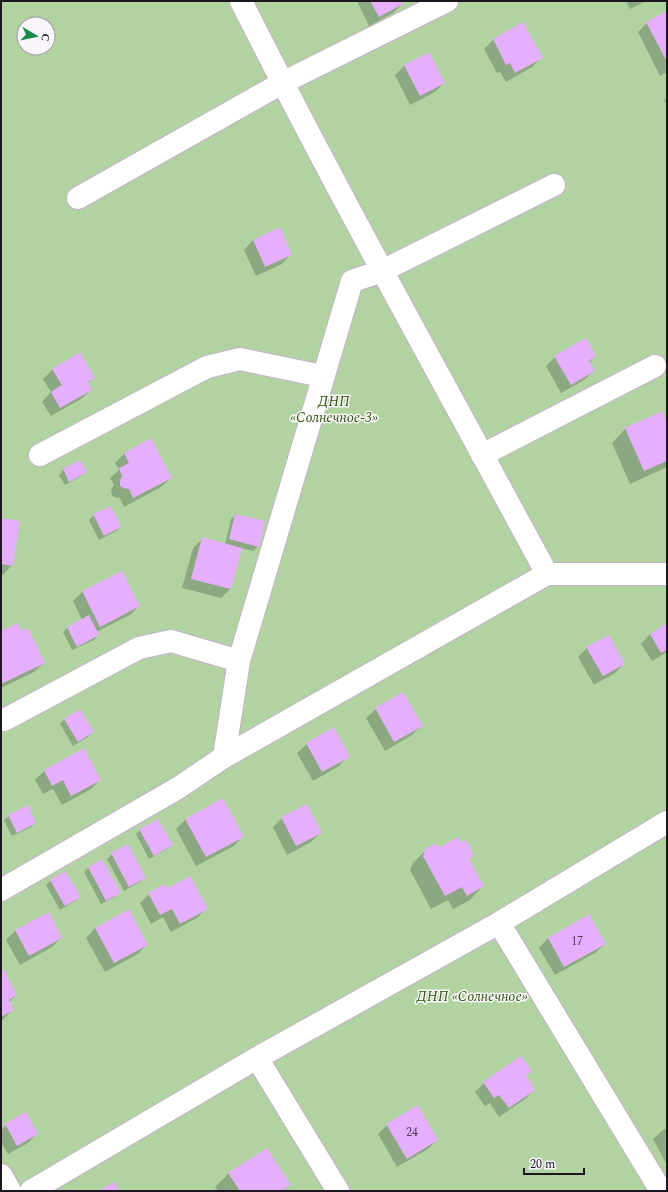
<svg xmlns="http://www.w3.org/2000/svg" width="668" height="1192" font-family="Spectral,serif">
<style>
.green{fill:#b0d3a0;fill-rule:evenodd}
.shadow{fill:#0003}
.building{fill:#e5affe}
.lines{fill:none;stroke-linecap:round;stroke-linejoin:round}
.street-casing{stroke:#c5b1ce;stroke-width:24}
.street{stroke:#fff;stroke-width:22}
.labels{text-anchor:middle;dominant-baseline:central;stroke-width:3;stroke-linejoin:round;paint-order:stroke}
.number-label{font-size:12px;fill:#4f3c58}
.park-label{font-size:14px;font-style:italic;fill:#255500;stroke:#faf6fc}
</style>
<rect width="100%" height="100%" fill="#faf6fc"/>
<path class="green" d="M 1,1 L 667,1 L 667,1191 L 1,1191 ZM 24,24 L 48,24 L 48,48 L 24,48 Z"/>
<path class="shadow" d="M 357,1 L 401,1 L 402,4 L 393,13 L 369,26 Z
M 626,1 L 646,1 L 630,9 Z
M 667,13 L 667,72 L 660,76 L 638,32 L 647,23 Z
M 522,24 L 541,58 L 532,67 L 506,82 L 500,72 L 497,73 L 484,49 L 493,40 Z
M 404,66 L 444,83 L 435,92 L 410,105 L 395,75 Z
M 667,98 L 667,105 L 664,100 Z
M 279,228 L 291,254 L 282,264 L 256,276 L 244,250 L 253,240 Z
M 595,356 L 589,363 L 594,371 L 584,380 L 561,393 L 546,366 L 555,357 Z
M 53,369 L 94,378 L 87,384 L 91,390 L 81,399 L 51,416 L 42,402 L 51,392 L 43,379 Z
M 661,413 L 667,425 L 667,467 L 630,484 L 612,443 L 625,429 Z
M 125,453 L 171,478 L 161,487 L 124,507 L 120,498 L 114,497 L 112,495 L 111,490 L 114,485 L 110,478 L 119,470 L 115,463 Z
M 80,461 L 86,472 L 81,476 L 65,485 L 59,475 L 63,470 Z
M 94,515 L 120,527 L 116,531 L 99,540 L 89,520 Z
M 236,515 L 258,546 L 253,551 L 241,548 L 230,589 L 221,598 L 182,588 L 193,548 L 202,539 L 225,544 L 231,519 Z
M 1,519 L 12,565 L 3,575 L 1,574 Z
M 122,572 L 139,606 L 130,615 L 96,632 L 98,635 L 94,640 L 72,650 L 63,632 L 67,628 L 82,620 L 73,601 L 82,592 Z
M 667,625 L 667,652 L 652,661 L 641,644 L 650,634 Z
M 1,632 L 22,632 L 44,663 L 34,672 L 1,688 Z
M 587,648 L 624,664 L 615,673 L 594,685 L 578,657 Z
M 403,693 L 421,726 L 412,735 L 385,751 L 366,718 L 376,709 Z
M 64,720 L 93,732 L 88,737 L 73,746 L 60,724 Z
M 307,744 L 348,756 L 339,766 L 313,781 L 297,753 Z
M 84,750 L 100,780 L 91,789 L 62,805 L 53,789 L 43,794 L 35,780 L 44,771 Z
M 223,800 L 243,836 L 234,846 L 196,866 L 176,829 L 185,820 Z
M 9,816 L 35,823 L 31,827 L 12,836 L 4,820 Z
M 282,818 L 320,833 L 311,842 L 287,855 L 273,827 Z
M 140,830 L 172,845 L 167,849 L 149,859 L 136,834 Z
M 427,849 L 468,859 L 483,886 L 470,900 L 453,909 L 448,900 L 431,909 L 410,870 L 413,863 Z
M 112,854 L 145,878 L 140,882 L 124,891 L 107,859 Z
M 102,860 L 119,892 L 115,897 L 101,904 L 84,872 L 88,868 Z
M 65,872 L 80,897 L 75,901 L 60,910 L 46,885 L 50,881 Z
M 166,890 L 206,909 L 197,918 L 171,932 L 163,917 L 151,924 L 140,903 L 149,894 Z
M 48,913 L 61,938 L 52,947 L 20,965 L 6,940 L 15,931 Z
M 95,928 L 147,944 L 138,954 L 105,972 L 86,938 Z
M 548,938 L 605,944 L 595,953 L 555,975 L 539,948 Z
M 1,972 L 16,995 L 9,1002 L 13,1010 L 1,1021 Z
M 530,1071 L 525,1076 L 534,1090 L 525,1099 L 499,1117 L 490,1103 L 485,1106 L 475,1092 L 484,1083 Z
M 6,1125 L 37,1134 L 28,1143 L 8,1154 L 1,1142 L 1,1130 Z
M 387,1125 L 437,1140 L 428,1149 L 397,1167 L 378,1134 Z
M 667,1128 L 667,1165 L 653,1139 L 663,1130 Z
M 229,1173 L 290,1185 L 284,1191 L 218,1191 L 215,1187 Z"/>
<path class="building" d="M 370,1 L 402,1 L 403,4 L 379,17 Z
M 667,11 L 667,62 L 646,22 Z
M 523,22 L 543,58 L 515,73 L 510,63 L 506,65 L 493,39 Z
M 429,52 L 445,83 L 420,96 L 404,65 Z
M 280,227 L 292,255 L 265,267 L 253,240 Z
M 586,338 L 596,356 L 589,361 L 595,371 L 571,385 L 554,356 Z
M 80,352 L 95,378 L 88,382 L 92,390 L 60,408 L 51,392 L 62,385 L 52,369 Z
M 662,411 L 667,423 L 667,461 L 644,471 L 625,428 Z
M 151,438 L 172,478 L 133,498 L 129,489 L 123,488 L 120,486 L 120,480 L 122,476 L 119,468 L 129,463 L 124,453 Z
M 80,460 L 87,472 L 69,482 L 63,469 Z
M 111,506 L 121,527 L 104,536 L 93,514 Z
M 235,514 L 265,521 L 259,547 L 229,539 Z
M 1,518 L 20,521 L 13,566 L 1,564 Z
M 202,537 L 242,548 L 231,589 L 191,579 Z
M 122,571 L 140,606 L 100,627 L 82,591 Z
M 89,615 L 99,635 L 77,647 L 67,627 Z
M 18,623 L 22,631 L 28,628 L 45,663 L 1,684 L 1,631 Z
M 667,623 L 667,650 L 661,653 L 650,634 Z
M 609,635 L 625,664 L 603,676 L 586,647 Z
M 403,692 L 423,726 L 394,742 L 375,708 Z
M 80,709 L 94,732 L 78,742 L 64,719 Z
M 334,727 L 350,757 L 322,772 L 306,743 Z
M 84,748 L 101,780 L 71,796 L 63,780 L 52,786 L 44,770 Z
M 223,798 L 244,837 L 206,857 L 185,819 Z
M 307,804 L 322,833 L 296,846 L 281,817 Z
M 28,805 L 36,823 L 17,833 L 8,815 Z
M 158,819 L 173,845 L 154,856 L 139,829 Z
M 458,837 L 461,843 L 466,840 L 474,855 L 469,859 L 484,886 L 467,896 L 462,887 L 445,896 L 423,856 L 426,848 L 435,844 L 440,847 Z
M 128,844 L 146,878 L 129,887 L 111,853 Z
M 102,859 L 121,893 L 106,901 L 88,867 Z
M 65,871 L 81,897 L 65,906 L 50,880 Z
M 190,876 L 208,909 L 180,924 L 172,909 L 160,915 L 148,893 L 164,884 L 167,888 Z
M 129,909 L 148,945 L 114,963 L 95,928 Z
M 49,912 L 62,938 L 29,956 L 15,930 Z
M 589,914 L 606,944 L 564,967 L 548,938 Z
M 4,970 L 17,995 L 9,1000 L 14,1010 L 1,1017 L 1,971 Z
M 521,1056 L 532,1071 L 526,1075 L 535,1090 L 509,1108 L 499,1095 L 494,1098 L 483,1082 Z
M 418,1105 L 438,1140 L 407,1159 L 386,1124 Z
M 26,1112 L 38,1134 L 17,1146 L 5,1124 Z
M 267,1148 L 291,1185 L 282,1191 L 240,1191 L 228,1173 Z
M 114,1182 L 119,1191 L 98,1191 Z"/>
<g class="lines">
<defs>
<path id="street" d="M 241,1 C 338,194 444,383 547,574
M 78,198 L 282,83 L 447,1
M 40,455 L 207,367 L 240,359 L 322,376
M 482,455 L 655,366
M 4,720 L 139,648 L 171,641 L 239,661
M 224,757 L 239,661 L 352,281 L 382,271 L 554,185
M 1,890 L 178,788 L 224,757 L 547,574 L 667,574
M 499,923 L 661,1191
M 257,1058 L 338,1191
M 1,1175 L 10,1191
M 31,1191 L 257,1058 L 499,923 L 667,822"/>
</defs>
<use href="#street" class="street-casing"/>
<use href="#street" class="street"/>
</g>
<g class="labels">
<g class="number-label">
<text x="577" y="941">17</text>
<text x="412" y="1132">24</text>
</g>
<g class="park-label">
<text x="334" y="401">ДНП<tspan x="334" dy="16">«Солнечное-3»</tspan></text>
<text x="472" y="996">ДНП «Солнечное»</text>
</g>
</g>
<rect width="668" height="1192" fill="none" stroke="#1d1520" stroke-width="4"/>
<g transform="translate(36 36) rotate(99)"><circle r="19" fill="#faf6fc" stroke="#a29ca4"/>
<path d="M0-3L7 15L0 10L-7 15Z" fill="#148d48"/>
<text y="-6" font-size="11" font-weight="bold" text-anchor="middle" fill="#1d1520">С</text>
</g>
<path d="M524 1168v6h60v-6" fill="none" stroke="#1d1520" stroke-width="2"/>
<text x="530" y="1168" font-size="12" fill="#1d1520" stroke="#faf6fc" stroke-width="3" paint-order="stroke">20 m</text>
</svg>
